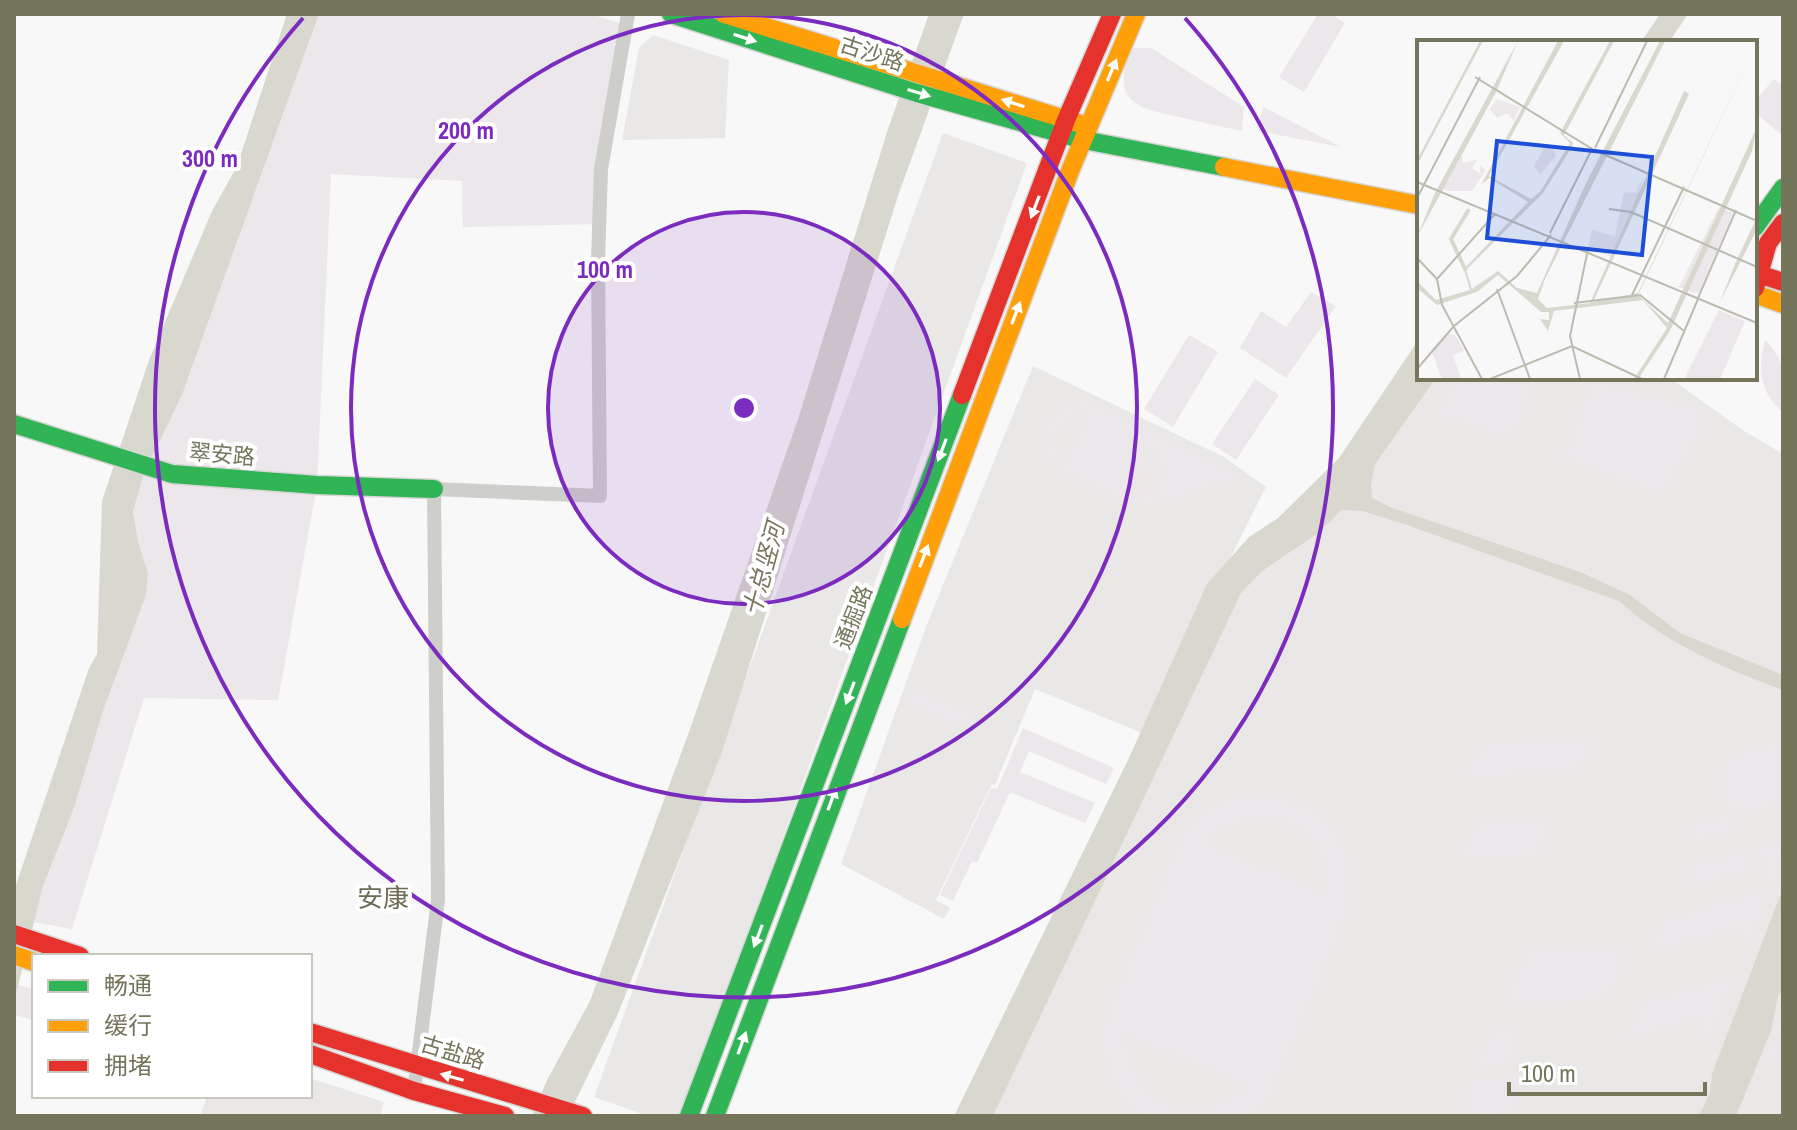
<svg xmlns="http://www.w3.org/2000/svg" width="1797" height="1130" font-family="'Archivo Narrow','Noto Sans SC',sans-serif">
<style>
.built{fill:#e9e8e6}
.green{fill:#ebe7ea;fill-rule:evenodd}
.water{fill:#d9d8cf}
.lines{fill:none;stroke-linecap:round;stroke-linejoin:round}
.fast-casing{stroke:#d6d6d4;stroke-width:21}
.slow-casing{stroke:#d6d6d4;stroke-width:21}
.jam-casing{stroke:#d6d6d4;stroke-width:21}
.street{stroke:#cececb;stroke-width:14}
.fast{stroke:#30b455;stroke-width:18}
.slow{stroke:#ff9f0a;stroke-width:18}
.jam{stroke:#e5322d;stroke-width:18}
.oneway{fill:#fff}
.ring{fill:none;stroke:#7b2cbf;stroke-width:4}
.labels{text-anchor:middle;dominant-baseline:central;stroke-width:8;stroke-linejoin:round;paint-order:stroke}
.street-label{font-size:22px;fill:#75755c;stroke:#fff}
.water-label{font-size:24px;font-style:italic;fill:#7b7660;stroke:#fff}
.quarter-label{font-size:26px;fill:#6d6c57;stroke:#fff}
.inset-river{fill:none;stroke:#d9d8cf;stroke-width:4}
.inset-road{fill:none;stroke:#bcbcb1;stroke-width:2}
.view{fill:#1d4ed8;fill-opacity:0.15;stroke:#1d4ed8;stroke-width:4}
.inset-edge{fill:none;stroke:#75755c;stroke-width:4}
.centre{fill:#7b2cbf;stroke:#fff;stroke-width:4}
.ring-label{font-size:24px;text-anchor:middle;font-weight:bold;fill:#7b2cbf;stroke:#fff;stroke-width:8;stroke-linejoin:round;paint-order:stroke}
</style>
<rect width="100%" height="100%" fill="#f8f8f8"/>
<path class="built" d="M 653,35 L 729,60 L 725,138 L 622,140 L 639,48 Z
M 943,133 L 1027,163 L 682,1116 L 648,1116 L 594,1097 Z
M 1033,366 L 1224,457 L 1266,487 L 1142,733 L 1035,689 L 995,785 L 992,784 L 936,900 L 950,908 L 944,919 L 841,864 L 927,624 Z
M 1422,378 L 1670,378 L 1741,429 L 1783,454 L 1783,1116 L 963,1116 L 1233,584 Z
M 310,1078 L 384,1102 L 380,1116 L 200,1116 L 207,1096 L 310,1096 Z"/>
<path class="green" d="M 319,14 L 590,14 L 626,25 L 599,224 L 463,227 L 462,181 L 331,174 L 317,485 L 278,700 L 144,698 L 72,929 L 33,922 L 43,886 L 74,808 L 103,711 L 146,595 L 148,573 L 138,541 L 133,512 L 143,476 L 182,395 Z
M 1318,14 L 1331,14 L 1345,23 L 1304,92 L 1279,77 Z
M 1130,48 L 1151,48 L 1244,107 L 1242,131 C 1222,127 1201,122 1180,117 C 1134,107 1112,103 1130,48 Z
M 1774,79 L 1783,85 L 1783,136 L 1758,115 L 1755,117 L 1755,101 Z
M 1263,107 L 1341,147 L 1258,131 Z
M 1311,292 L 1336,306 L 1286,378 L 1240,348 L 1261,311 L 1286,327 Z
M 1189,335 L 1218,352 L 1173,427 L 1144,409 Z
M 1765,340 C 1789,365 1784,380 1783,412 C 1759,392 1758,370 1765,340 Z
M 1461,378 L 1537,378 L 1511,440 L 1437,413 Z
M 1255,379 L 1279,395 L 1236,460 L 1212,444 Z
M 1592,380 L 1698,409 L 1701,432 L 1661,494 L 1564,459 Z
M 1087,400 L 1221,468 L 1242,478 L 1149,505 L 1147,502 L 1127,503 L 1060,469 C 1031,442 1052,405 1087,400 ZM 1083,410 L 1091,411 L 1065,463 C 1042,440 1058,418 1083,410 ZM 1152,444 C 1173,468 1160,508 1126,493 Z
M 910,689 L 977,716 L 972,729 L 905,702 Z
M 1023,728 L 1114,768 L 1106,784 L 1029,751 L 1020,772 L 1095,803 L 1085,823 L 1010,792 L 977,863 L 972,861 L 953,901 L 940,895 L 991,788 L 997,789 Z
M 1594,739 L 1577,772 L 1465,777 L 1482,745 Z
M 1783,740 L 1783,802 L 1732,817 L 1735,830 L 1695,842 L 1690,827 L 1732,813 L 1721,781 L 1730,757 Z
M 1251,794 C 1320,794 1362,846 1347,913 L 1272,1092 L 1248,1116 L 1144,1116 L 1128,1103 L 1113,1080 L 1105,1054 L 1104,1025 L 1182,834 C 1201,811 1222,799 1251,794 ZM 1260,817 C 1308,822 1326,850 1329,895 L 1204,843 L 1225,826 ZM 1124,1035 L 1249,1086 L 1249,1087 C 1190,1129 1135,1109 1124,1035 Z
M 1552,817 L 1538,855 L 1461,857 L 1480,822 Z
M 1783,839 L 1776,877 L 1771,882 L 1757,848 Z
M 1747,850 L 1752,868 L 1696,886 L 1690,868 Z
M 1769,890 L 1747,948 L 1740,926 L 1648,953 L 1666,919 Z
M 1625,945 L 1612,998 L 1503,1005 L 1529,950 Z
M 1734,978 L 1708,1042 L 1700,1017 L 1627,1040 L 1646,999 Z
M 14,984 L 34,989 L 34,1020 L 14,1015 Z
M 1780,1025 L 1783,1025 L 1783,1058 L 1763,1065 Z
M 1513,1030 L 1516,1062 L 1478,1066 L 1493,1031 Z
M 1518,1079 L 1519,1107 L 1494,1116 L 1469,1111 L 1472,1080 Z"/>
<path class="water" d="M 287,14 L 319,14 L 182,395 L 143,476 L 133,512 L 138,541 L 148,573 L 146,595 L 103,711 L 74,808 L 43,886 L 14,1002 L 14,891 L 89,668 L 97,654 L 102,501 L 149,360 L 212,211 L 237,166 Z
M 929,14 L 964,14 L 899,193 L 722,752 L 617,1016 L 568,1116 L 532,1116 L 547,1080 L 590,1001 L 690,729 L 799,416 L 888,129 Z
M 1660,14 L 1688,14 L 1669,42 L 1641,42 Z
M 1419,339 L 1419,378 L 1436,378 L 1375,464 L 1371,485 L 1372,498 L 1390,507 L 1580,572 L 1630,595 L 1680,633 L 1783,675 L 1783,690 C 1723,668 1667,644 1619,601 L 1407,525 L 1362,511 L 1341,510 L 1320,532 L 1262,571 L 1241,593 L 993,1116 L 954,1116 L 1128,760 L 1207,584 L 1249,537 L 1278,518 L 1339,458 Z
M 1783,888 L 1783,988 L 1778,996 L 1771,1031 L 1736,1116 L 1699,1116 L 1710,1092 L 1712,1074 Z"/>
<g class="lines">
<defs>
<path id="fast" d="M 671,14 L 917,93 L 1084,140 L 1224,167
M 1755,227 L 1783,188
M 14,424 L 172,474 L 317,485 L 434,489
M 689,1116 L 962,395
M 715,1116 L 902,619"/>
<path id="slow" d="M 724,14 L 1081,124
M 1224,167 L 1419,205
M 1755,294 L 1783,304
M 902,619 L 1070,171 L 1136,14
M 14,955 L 34,962"/>
<path id="jam" d="M 1755,273 L 1783,282
M 1755,288 L 1768,243 L 1783,223
M 962,395 L 1066,120 L 1112,14
M 14,934 L 80,956
M 310,1032 L 583,1116
M 310,1054 L 414,1091 L 505,1116"/>
</defs>
<use href="#fast" class="fast-casing"/>
<use href="#slow" class="slow-casing"/>
<use href="#jam" class="jam-casing"/>
<path class="street" d="M 434,489 L 600,496 L 598,261 L 601,169 L 628,14
M 414,1091 L 438,900 L 434,489"/>
<use href="#fast" class="fast"/>
<use href="#slow" class="slow"/>
<use href="#jam" class="jam"/>
</g>
<defs><path id="oneway-solid" d="M-6-.8H1V-3.2L6.5 0L1 3.2V.8H-6Z" transform="scale(2)"/></defs>
<g class="oneway">
<use href="#oneway-solid" transform="translate(745 38) rotate(18)"/>
<use href="#oneway-solid" transform="translate(1112 70) rotate(-67)"/>
<use href="#oneway-solid" transform="translate(919 93) rotate(17)"/>
<use href="#oneway-solid" transform="translate(1013 103) rotate(-162)"/>
<use href="#oneway-solid" transform="translate(1035 207) rotate(111)"/>
<use href="#oneway-solid" transform="translate(1016 313) rotate(-69)"/>
<use href="#oneway-solid" transform="translate(942 450) rotate(111)"/>
<use href="#oneway-solid" transform="translate(924 556) rotate(-69)"/>
<use href="#oneway-solid" transform="translate(850 693) rotate(111)"/>
<use href="#oneway-solid" transform="translate(832 799) rotate(-70)"/>
<use href="#oneway-solid" transform="translate(758 936) rotate(111)"/>
<use href="#oneway-solid" transform="translate(742 1043) rotate(-70)"/>
<use href="#oneway-solid" transform="translate(452 1077) rotate(-164)"/>
</g>
<circle cx="744" cy="408" r="196" fill="#7b2cbf" fill-opacity=".12"/>
<g class="ring">
<circle cx="744" cy="408" r="196"/>
<circle cx="744" cy="408" r="393"/>
<path d="M1185 18A589 589 0 1 1 303 18"/>
</g>
<g class="labels">
<g class="street-label">
<text transform="translate(872 53) rotate(18)">古沙路</text>
<text transform="translate(222 454) rotate(5)">翠安路</text>
<text transform="translate(853 617) rotate(-69)">通掘路</text>
<text transform="translate(453 1052) rotate(17)">古盐路</text>
</g>
<g class="water-label">
<text transform="translate(763 569) rotate(-75)">十总竖河</text>
</g>
<g class="quarter-label">
<text x="383" y="897">安康</text>
</g>
</g>
<g transform="translate(1417 40)">
<rect width="340" height="340" fill="#f8f8f8"/>
<path d="M 79,59 L 103,67 L 97,81 L 90,73 L 80,78 L 73,69 ZM 127,108 L 136,108 L 139,116 L 123,135 L 117,126 ZM 45,114 L 46,123 L 61,119 L 55,128 L 63,134 L 63,126 L 69,130 L 55,151 L 31,151 L 26,149 ZM 227,134 L 217,172 L 194,217 L 171,207 L 175,190 L 198,196 L 207,152 L 219,153 ZM 302,167 L 316,173 L 282,252 L 276,253 L 262,247 ZM 302,270 L 328,281 L 303,339 L 267,339 ZM 29,294 L 38,295 L 47,311 L 36,315 L 44,339 L 25,339 L 14,310 Z" fill="#ebe7ea"/>
<path d="M 63,1 L 66,1 L 0,125 L 0,120 ZM 101,1 L 79,52 L 0,197 L 18,153 ZM 141,1 L 147,1 L 72,136 L 114,159 L 123,152 L 153,103 L 143,93 L 193,1 L 197,1 L 147,95 L 156,103 L 155,107 L 126,153 L 49,230 L 55,249 L 81,231 L 100,248 L 120,253 L 169,143 L 243,1 L 248,1 L 128,239 L 121,259 L 130,268 L 173,263 L 267,51 L 272,54 L 176,262 L 221,253 L 340,2 L 221,255 L 251,283 L 340,87 L 335,111 L 253,291 L 221,339 L 217,339 L 250,288 L 226,260 L 137,271 L 131,291 L 123,279 L 132,280 L 132,272 L 124,272 L 81,235 L 60,252 L 20,265 L 0,248 L 0,241 L 19,260 L 53,250 L 47,229 L 111,162 L 72,138 L 64,145 ZM 340,177 L 340,189 L 303,262 L 318,224 Z" fill="#d9d8cf"/>
<path class="inset-river" d="M 49,231 L 34,199 L 52,169"/>
<path class="inset-road" d="M 58,37 L 177,110 L 340,181M 178,108 L 230,1M 0,142 L 340,283M 0,158 L 63,37M 192,169 L 214,172 L 340,227M 133,193 L 175,109M 0,218 L 20,239 L 25,265 L 65,339M 20,239 L 78,174M 80,249 L 113,339M 215,255 L 267,147M 281,258 L 319,170M 157,263 L 223,255 L 267,291M 0,329 L 37,286 L 100,236 L 134,195M 73,339 L 155,306 L 225,339M 163,339 L 153,296 L 171,209M 247,339 L 281,259"/>
<path class="view" d="M 80,101 L 235,117 L 225,215 L 70,198 Z"/>
<rect width="340" height="340" class="inset-edge"/>
</g>
<circle cx="744" cy="408" r="12" class="centre"/>
<g class="ring-label">
<text x="466" y="139">200 m</text>
<text x="210" y="167">300 m</text>
<text x="605" y="278">100 m</text>
</g>
<rect width="1797" height="1130" fill="none" stroke="#75755c" stroke-width="32"/>
<rect x="32" y="954" width="280" height="144" fill="#ffffff" stroke="#c8c8be" stroke-width="2"/>
<rect x="48" y="980" width="40" height="12" fill="#30b455" stroke="#c8c8be" stroke-width="2"/>
<text x="104" y="994" font-size="24" fill="#75755c">畅通</text>
<rect x="48" y="1020" width="40" height="12" fill="#ff9f0a" stroke="#c8c8be" stroke-width="2"/>
<text x="104" y="1034" font-size="24" fill="#75755c">缓行</text>
<rect x="48" y="1060" width="40" height="12" fill="#e5322d" stroke="#c8c8be" stroke-width="2"/>
<text x="104" y="1074" font-size="24" fill="#75755c">拥堵</text>
<path d="M1509 1082v12h196v-12" fill="none" stroke="#75755c" stroke-width="4"/>
<text x="1521" y="1082" font-size="24" fill="#75755c" stroke="#ffffff" stroke-width="6" paint-order="stroke">100 m</text>
</svg>
